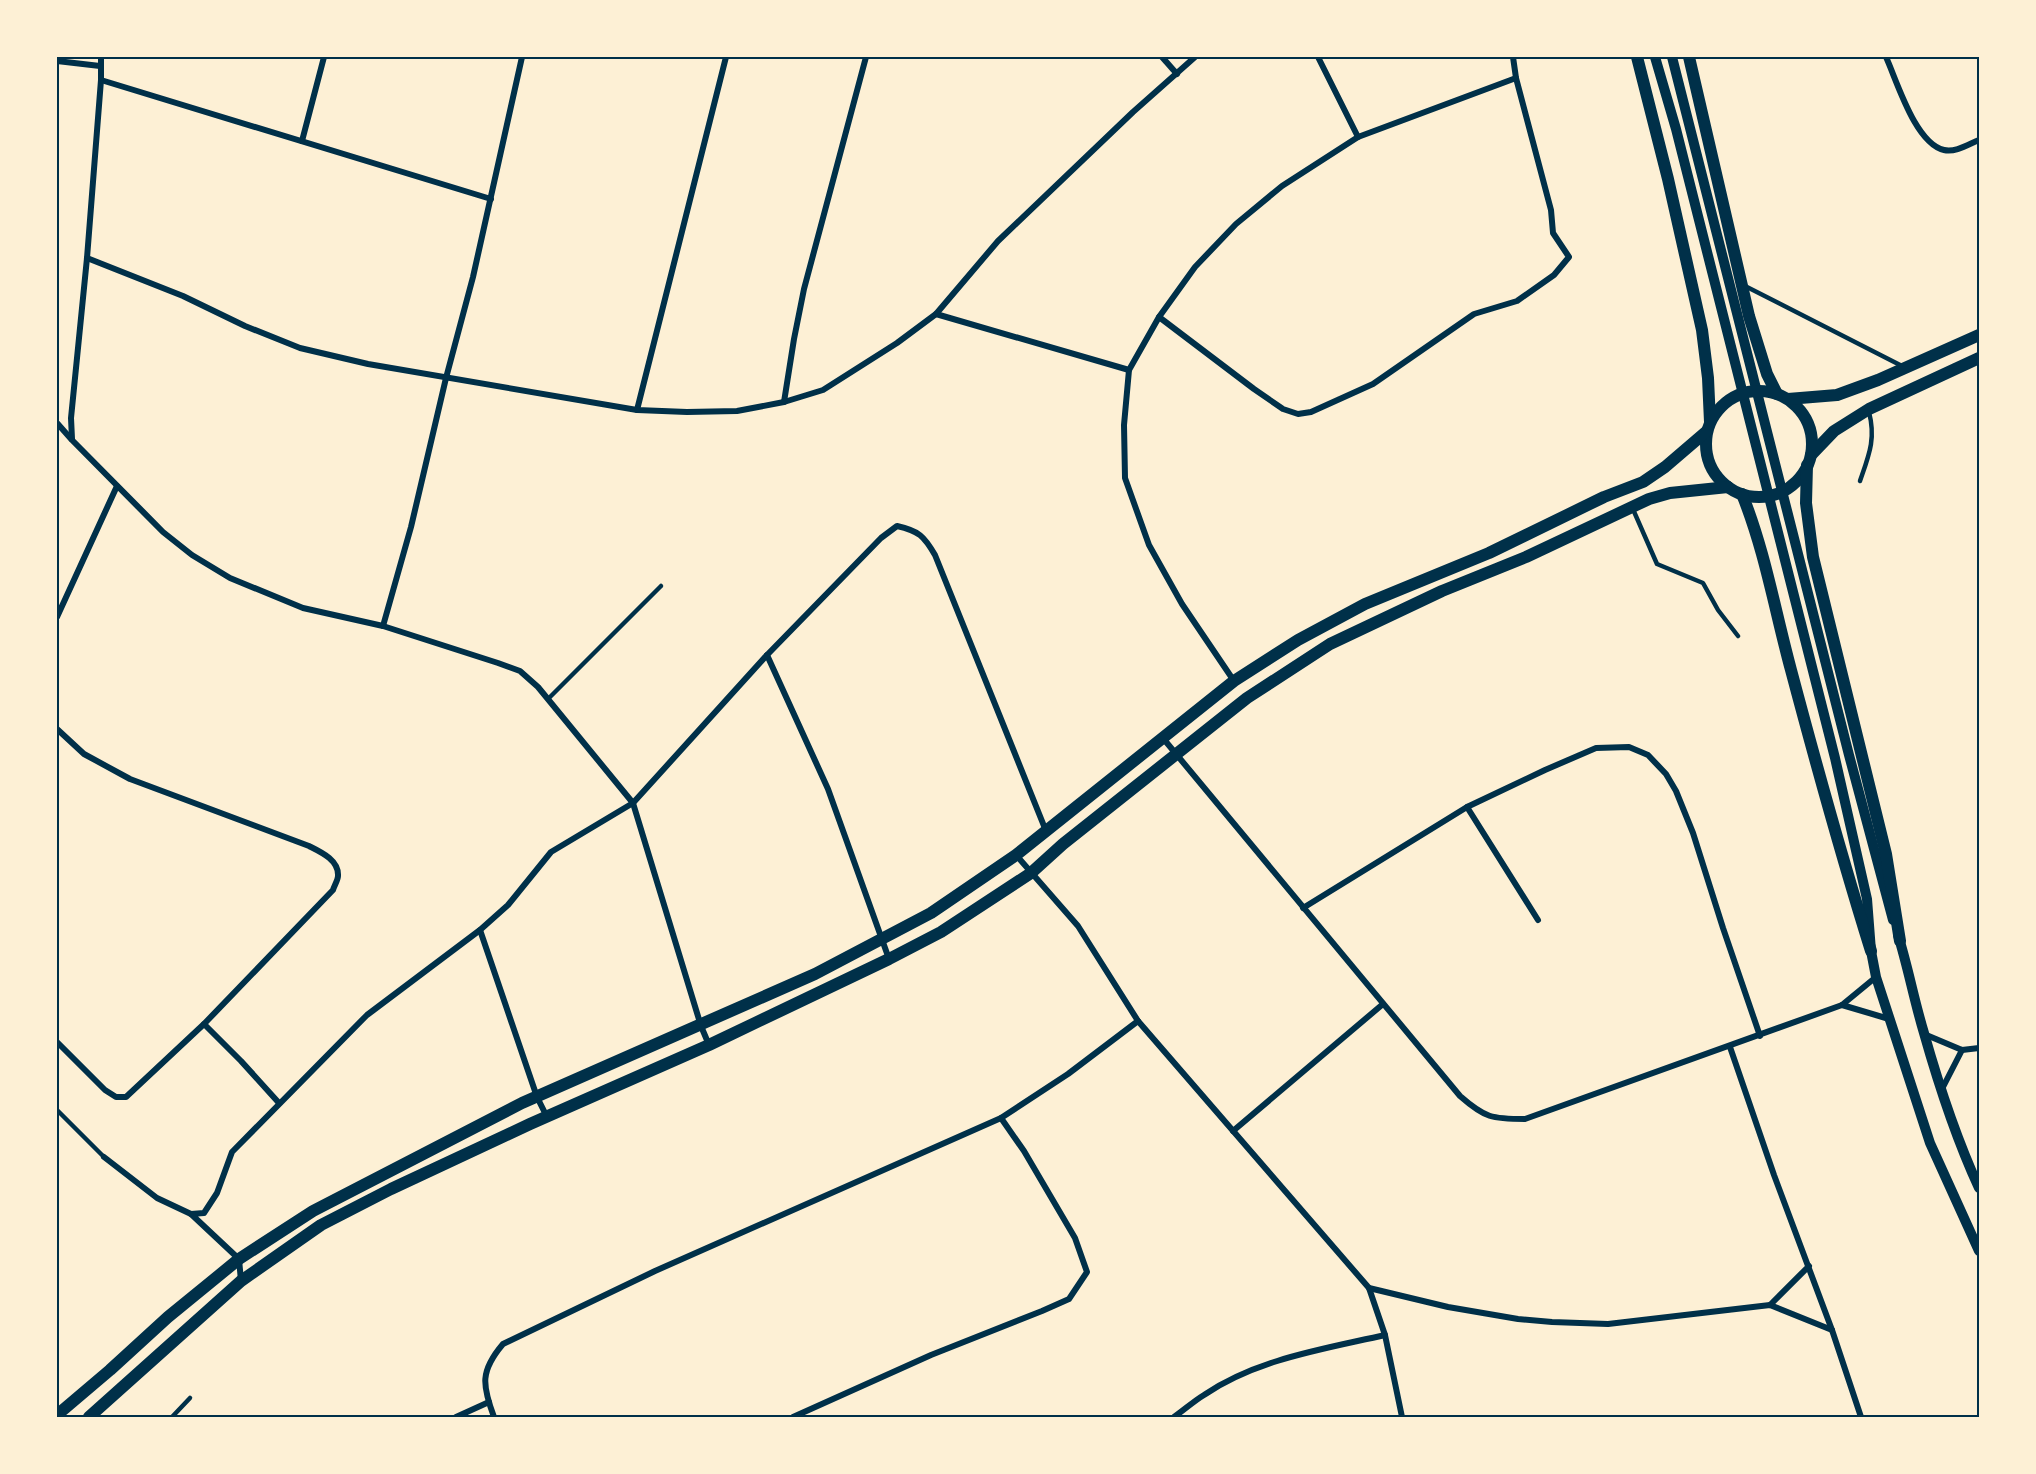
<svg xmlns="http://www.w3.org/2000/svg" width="2036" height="1474" font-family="'Nunito Sans',sans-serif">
  <rect width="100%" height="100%" fill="#fdf0d5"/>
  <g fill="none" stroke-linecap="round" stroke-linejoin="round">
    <g stroke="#003049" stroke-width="4.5">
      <polyline points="1743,285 1904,367"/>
      <path d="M1860 481C1869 455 1876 439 1869 412"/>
      <polyline points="1632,507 1657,564 1703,583 1718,610 1738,636"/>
      <polyline points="548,699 661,586"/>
      <polyline points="57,1110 104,1157"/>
      <polyline points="172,1417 190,1398"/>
    </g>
    <g stroke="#003049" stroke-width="6">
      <polyline points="1162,57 1177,74"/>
      <polyline points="1318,57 1358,137"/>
      <path d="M1886 57C1897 81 1915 143 1944 150 1955 153 1969 144 1979 140"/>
      <polyline points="57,61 100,66"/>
      <polyline points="101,80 491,199"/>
      <polyline points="302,141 324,57"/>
      <polyline points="87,258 183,296 245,326 300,348 368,364 637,410 687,412 737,411 784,402 823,390 897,343 936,314 998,241 1133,112 1195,57"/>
      <polyline points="936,314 1129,370"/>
      <polyline points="1159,317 1254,389 1283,409 1298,414 1311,412 1373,384 1474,314 1517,301 1554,275 1569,257 1553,233 1551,210 1516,78 1513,57"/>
      <polyline points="784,402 794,339 804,289 866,57"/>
      <polyline points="637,410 726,57"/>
      <polyline points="57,423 72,440 163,532 192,555 230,578 303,608 383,626 498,663 520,671 538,687 633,803 701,1026 709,1045"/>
      <polyline points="72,439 71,418 87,258 101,80 101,57"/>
      <polyline points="57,617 117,486"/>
      <polyline points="383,626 411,527 446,378 473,277 522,57"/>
      <polyline points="767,655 828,789 889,959"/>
      <polyline points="1234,681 1182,604 1149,545 1125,478 1124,425 1129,370 1159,317 1195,267 1236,224 1282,186 1358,137 1516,78"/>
      <path d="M57 729 84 754 130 779 309 846C321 852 339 860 338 876 338 880 334 886 333 890L204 1024 126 1097H116L105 1090 57 1042"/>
      <path d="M1162 737 1460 1096C1485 1118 1492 1119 1525 1119L1842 1005 1876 977"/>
      <polyline points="1467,807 1538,920"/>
      <polyline points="1016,855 1078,926 1138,1021 1369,1288 1385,1335 1402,1417"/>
      <polyline points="1303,908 1467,807 1545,770 1596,748 1629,747 1648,755 1666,774 1676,791 1693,833 1723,928 1760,1036"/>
      <polyline points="480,930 537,1097 547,1117"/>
      <polyline points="1842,1005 1889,1019"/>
      <polyline points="204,1024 241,1061 279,1103"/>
      <polyline points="1924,1034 1962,1050 1979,1048"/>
      <polyline points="1730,1047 1774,1175 1832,1330 1861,1417"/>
      <polyline points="1942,1089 1962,1050"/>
      <polyline points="1233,1131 1383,1004"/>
      <polyline points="104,1157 157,1198 191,1214"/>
      <path d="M241 1281 239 1259 191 1214 204 1213 217 1193 232 1152 367 1015 480 930 508 905 551 852 633 803 767 655 881 538 897 526C919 531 924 536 935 555L1046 831"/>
      <polyline points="1369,1288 1448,1307 1518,1319 1552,1322 1608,1324 1770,1305 1832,1330"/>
      <polyline points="1770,1305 1809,1266"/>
      <polyline points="456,1417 489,1402"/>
      <path d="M494 1417C482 1385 480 1371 503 1344L655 1271 1001 1118 1068 1074 1138 1021"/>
      <polyline points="793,1417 931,1355 1042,1311 1069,1299 1087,1272 1075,1238 1024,1151 1001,1118"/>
      <path d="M1174 1417C1184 1410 1194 1401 1204 1395 1257 1359 1324 1349 1385 1335"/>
    </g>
    <g stroke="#003049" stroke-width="10">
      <polyline points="1655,57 1676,129 1835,758 1867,899 1871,951 1876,977 1930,1143 1979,1251"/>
      <polyline points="1672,57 1849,755 1893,920"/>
      <path d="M1898 935C1908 967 1914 1000 1924 1033 1939 1086 1956 1138 1979 1188"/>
    </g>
    <g stroke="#003049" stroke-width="12">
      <polyline points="1637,57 1668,179 1702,330 1708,378 1710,422"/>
      <polyline points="1689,57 1749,316 1767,374 1777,394"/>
      <circle cx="1759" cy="444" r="53"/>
      <polyline points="1788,399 1837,395 1878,380 1979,335"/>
      <polyline points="1811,455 1834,431 1869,409 1979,358"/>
      <polyline points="1807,465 1806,503 1813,557 1886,854 1900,941"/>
      <path d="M1742 494C1765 551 1775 611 1791 670 1816 764 1842 858 1871 951"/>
      <polyline points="57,1415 110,1370 168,1317 239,1259 313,1211 522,1103 815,974 931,913 1016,855 1234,681 1298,640 1365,604 1489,553 1604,497 1643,482 1665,467 1707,431"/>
      <polyline points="89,1417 241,1281 321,1225 391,1189 530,1124 709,1045 889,959 941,932 1031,873 1063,844 1247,698 1330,644 1442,591 1526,557 1649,499 1670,493 1728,487"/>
    </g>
  </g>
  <rect width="2036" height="1474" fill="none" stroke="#fdf0d5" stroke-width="117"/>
  <rect x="58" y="58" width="1920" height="1358" fill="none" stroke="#003049" stroke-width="2"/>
</svg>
